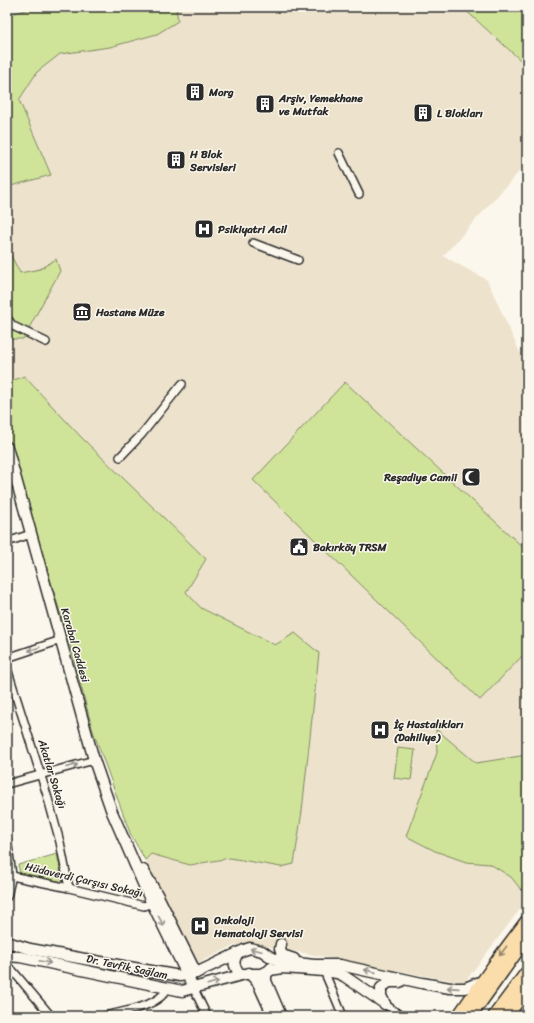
<svg xmlns="http://www.w3.org/2000/svg" width="534" height="1023" font-family="Sriracha,sans-serif">
  <rect width="100%" height="100%" fill="#fbf7ec"/>
  <filter id="ink" filterUnits="userSpaceOnUse"><feTurbulence type="fractalNoise" baseFrequency=".025" numOctaves="2"/><feDisplacementMap in="SourceGraphic" scale="8" xChannelSelector="R" yChannelSelector="G"/><feConvolveMatrix kernelMatrix="1 2 1 2 8 2 1 2 1" color-interpolation-filters="sRGB"/></filter>
  <g filter="url(#ink)">
    <polygon fill="#ede2cc" points="37,7 462,7 527,66 527,163 443,256 487,280 527,368 527,900 464,983 250,943 233,946 198,963 160,893 145,860 151,854 190,865 230,858 281,867 294,864 302,811 319,653 275,645 201,608 185,592 206,559 82,438 24,376 7,383 7,384 7,15"/>
    <g fill="#d0e499" stroke="#7e8862">
      <polygon points="37,7 176,7 178,21 157,34 110,47 60,54 37,72 19,100 51,175 7,187 7,15"/>
      <polygon points="462,7 527,7 527,66"/>
      <polygon points="7,248 20,273 40,269 56,259 60,271 23,339 7,339"/>
      <polygon points="24,376 82,438 206,559 186,592 201,608 275,645 295,633 319,653 302,811 294,864 281,867 230,858 190,865 151,854 145,860 130,833 93,731 72,653 7,434 7,383"/>
      <polygon points="345,382 527,551 527,651 480,700 253,480"/>
      <polygon points="436,729 476,763 527,755 527,897 511,877 490,864 466,862 435,851 406,836 437,753"/>
      <polygon points="398,748 415,750 411,780 394,778"/>
      <polygon points="57,854 63,882 20,873 18,865"/>
    </g>
    <g fill="none" stroke-linecap="round" stroke-linejoin="round">
      <g stroke="#2b2b2b" stroke-width="10">
        <g id="street">
          <polyline points="339,153 359,194"/>
          <polyline points="253,243 298,260"/>
          <polyline points="7,318 13,326 46,342"/>
          <polyline points="120,457 142,434 182,384"/>
          <polyline points="7,542 31,534"/>
          <polyline points="7,658 61,640"/>
          <polyline points="7,668 47,795 60,842 69,888"/>
          <polyline points="7,784 94,760"/>
          <polyline points="7,839 12,875 7,897"/>
          <polyline points="7,875 69,888 144,906 152,903"/>
          <polyline points="7,967 13,971 51,1016"/>
          <polyline points="324,971 343,1016"/>
          <polyline points="194,989 207,1016"/>
          <polyline points="385,1004 401,1016"/>
          <path d="M105 1016C124 1011 158 1007 167 989"/>
        </g>
      </g>
      <g stroke="#2b2b2b" stroke-width="13">
        <g id="secondary">
          <polyline points="7,447 94,760 112,812 148,895 194,989"/>
          <polyline points="143,870 158,896 196,973"/>
          <polyline points="7,942 30,949 123,966 180,976 196,973 244,950 250,948 262,951 272,958 281,961 314,965 340,965 422,983 450,988 465,988 482,981"/>
          <polyline points="281,944 280,949 282,955 294,959"/>
          <path d="M238 953C232 962 234 967 241 975"/>
          <polyline points="7,956 20,957 182,991 245,974 262,974 270,970 283,968 324,971 337,973 344,976 385,1004"/>
          <polyline points="271,968 266,975 266,981 281,1016"/>
          <polyline points="249,973 258,983 273,1016"/>
          <polyline points="385,1004 381,996 381,988 389,982 400,982"/>
        </g>
      </g>
      <g stroke="#2b2b2b" stroke-width="14">
        <g id="primary">
          <polyline points="458,1016 500,956 527,920"/>
          <polyline points="507,1016 527,990"/>
        </g>
      </g>
      <g stroke="#2b2b2b" stroke-width="16">
        <g id="highway">
          <polyline points="470,1016 527,936"/>
          <polyline points="495,1016 527,973"/>
        </g>
      </g>
      <use href="#street" stroke="#fbf7ec" stroke-width="7"/>
      <use href="#secondary" stroke="#fbf7ec" stroke-width="10"/>
      <use href="#primary" stroke="#faddab" stroke-width="11"/>
      <use href="#highway" stroke="#faddab" stroke-width="13"/>
    </g>
    <defs><path id="oneway-shaft" d="M-6 0H5M1.5-3L5.5 0L1.5 3" fill="none" stroke-width="1.6" stroke-linecap="round" stroke-linejoin="round"/></defs>
    <g stroke="#93918c">
      <use href="#oneway-shaft" transform="translate(34 649) rotate(162)"/>
      <use href="#oneway-shaft" transform="translate(72 766) rotate(-14)"/>
      <use href="#oneway-shaft" transform="translate(161 921) rotate(63)"/>
      <use href="#oneway-shaft" transform="translate(256 950) rotate(-168)"/>
      <use href="#oneway-shaft" transform="translate(45 962) rotate(12)"/>
      <use href="#oneway-shaft" transform="translate(370 971) rotate(-167)"/>
      <use href="#oneway-shaft" transform="translate(213 983) rotate(-17)"/>
      <use href="#oneway-shaft" transform="translate(453 988) rotate(-176)"/>
    </g>
    <use stroke="#92846b" href="#oneway-shaft" transform="translate(503 951) rotate(127)"/>
  </g>
  <defs>
    <g id="building-square" transform="scale(1)"><rect x="-9" y="-9" width="18" height="18" rx="4" fill="#2b2b2b" stroke="#fbf7ec"/><path d="M-4-6H4V6H1V3H-1V6H-4ZM-2.5-4.3h1.7v1.8h-1.7ZM.8-4.3h1.7v1.8H.8ZM-2.5-1h1.7V.8h-1.7ZM.8-1h1.7V.8H.8Z" fill="#fff"/></g>
    <g id="hospital-square" transform="scale(1)"><rect x="-9" y="-9" width="18" height="18" rx="4" fill="#2b2b2b" stroke="#fbf7ec"/><path d="M-5-5h3v3.5h4V-5h3V5h-3V1.5h-4V5h-3Z" fill="#fff"/></g>
    <g id="museum-square" transform="scale(1)"><rect x="-9" y="-9" width="18" height="18" rx="4" fill="#2b2b2b" stroke="#fbf7ec"/><path d="M0-6L6-3V-2H-6V-3ZM-5-1h2V3h-2ZM-1-1h2V3h-2ZM3-1h2V3H3ZM-6 4H6V6H-6Z" fill="#fff"/></g>
    <g id="mosque-square" transform="scale(1)"><rect x="-9" y="-9" width="18" height="18" rx="4" fill="#2b2b2b" stroke="#fbf7ec"/><path d="M3.5-4.9A6 6 0 1 0 3.5 4.9A5 5 0 1 1 3.5-4.9Z" fill="#fff"/></g>
    <g id="civic-square" transform="scale(1)"><rect x="-9" y="-9" width="18" height="18" rx="4" fill="#2b2b2b" stroke="#fbf7ec"/><path d="M-.6-6.5H3V-4.5H.6V-3L4-1V1h2V6H-6V1h2V-1L-.6-3ZM-1.2 2.5V6h2.4V2.5Z" fill="#fff"/></g>
  </defs>
  <g fill-rule="evenodd">
    <use href="#building-square" x="195" y="92"/>
    <use href="#building-square" x="265" y="104"/>
    <use href="#building-square" x="423" y="113"/>
    <use href="#building-square" x="176" y="160"/>
    <use href="#hospital-square" x="204" y="229"/>
    <use href="#museum-square" x="82" y="312"/>
    <use href="#mosque-square" x="471" y="477"/>
    <use href="#civic-square" x="299" y="547"/>
    <use href="#hospital-square" x="380" y="730"/>
    <use href="#hospital-square" x="200" y="926"/>
  </g>
  <g text-anchor="middle" dominant-baseline="central" stroke-width="3" stroke-linejoin="round" paint-order="stroke">
    <g font-size="11" font-weight="bold" fill="#2b2b2b" stroke="#fbf7ec" text-anchor="start">
      <text x="209" y="92">Morg</text>
      <text x="279" y="98">Arşiv, Yemekhane<tspan x="279" dy="13">ve Mutfak</tspan></text>
      <text x="437" y="113">L Blokları</text>
      <text x="190" y="154">H Blok<tspan x="190" dy="13">Servisleri</tspan></text>
      <text x="218" y="229">Psikiyatri Acil</text>
      <text x="96" y="312">Hastane Müze</text>
      <text x="457" y="477" text-anchor="end">Reşadiye Camii</text>
      <text x="313" y="547">Bakırköy TRSM</text>
      <text x="394" y="724">İç Hastalıkları<tspan x="394" dy="13">(Dahiliye)</tspan></text>
      <text x="214" y="920">Onkoloji<tspan x="214" dy="13">Hematoloji Servisi</tspan></text>
    </g>
    <g font-size="11" fill="#2b2b2b" stroke="#fbf7ec">
      <text transform="translate(75 645) rotate(74)">Karabal Caddesi</text>
      <text transform="translate(52 774) rotate(73)">Akatlar Sokağı</text>
      <text transform="translate(84 880) rotate(13)">Hüdaverdi Çarşısı Sokağı</text>
      <text transform="translate(127 967) rotate(12)">Dr. Tevfik Sağlam</text>
    </g>
  </g>
  <rect width="534" height="1023" fill="none" stroke="#fbf7ec" stroke-width="24"/>
  <rect x="12" y="12" width="510" height="999" fill="none" stroke="#2b2b2b" stroke-width="1.5" filter="url(#ink)"/>
</svg>
